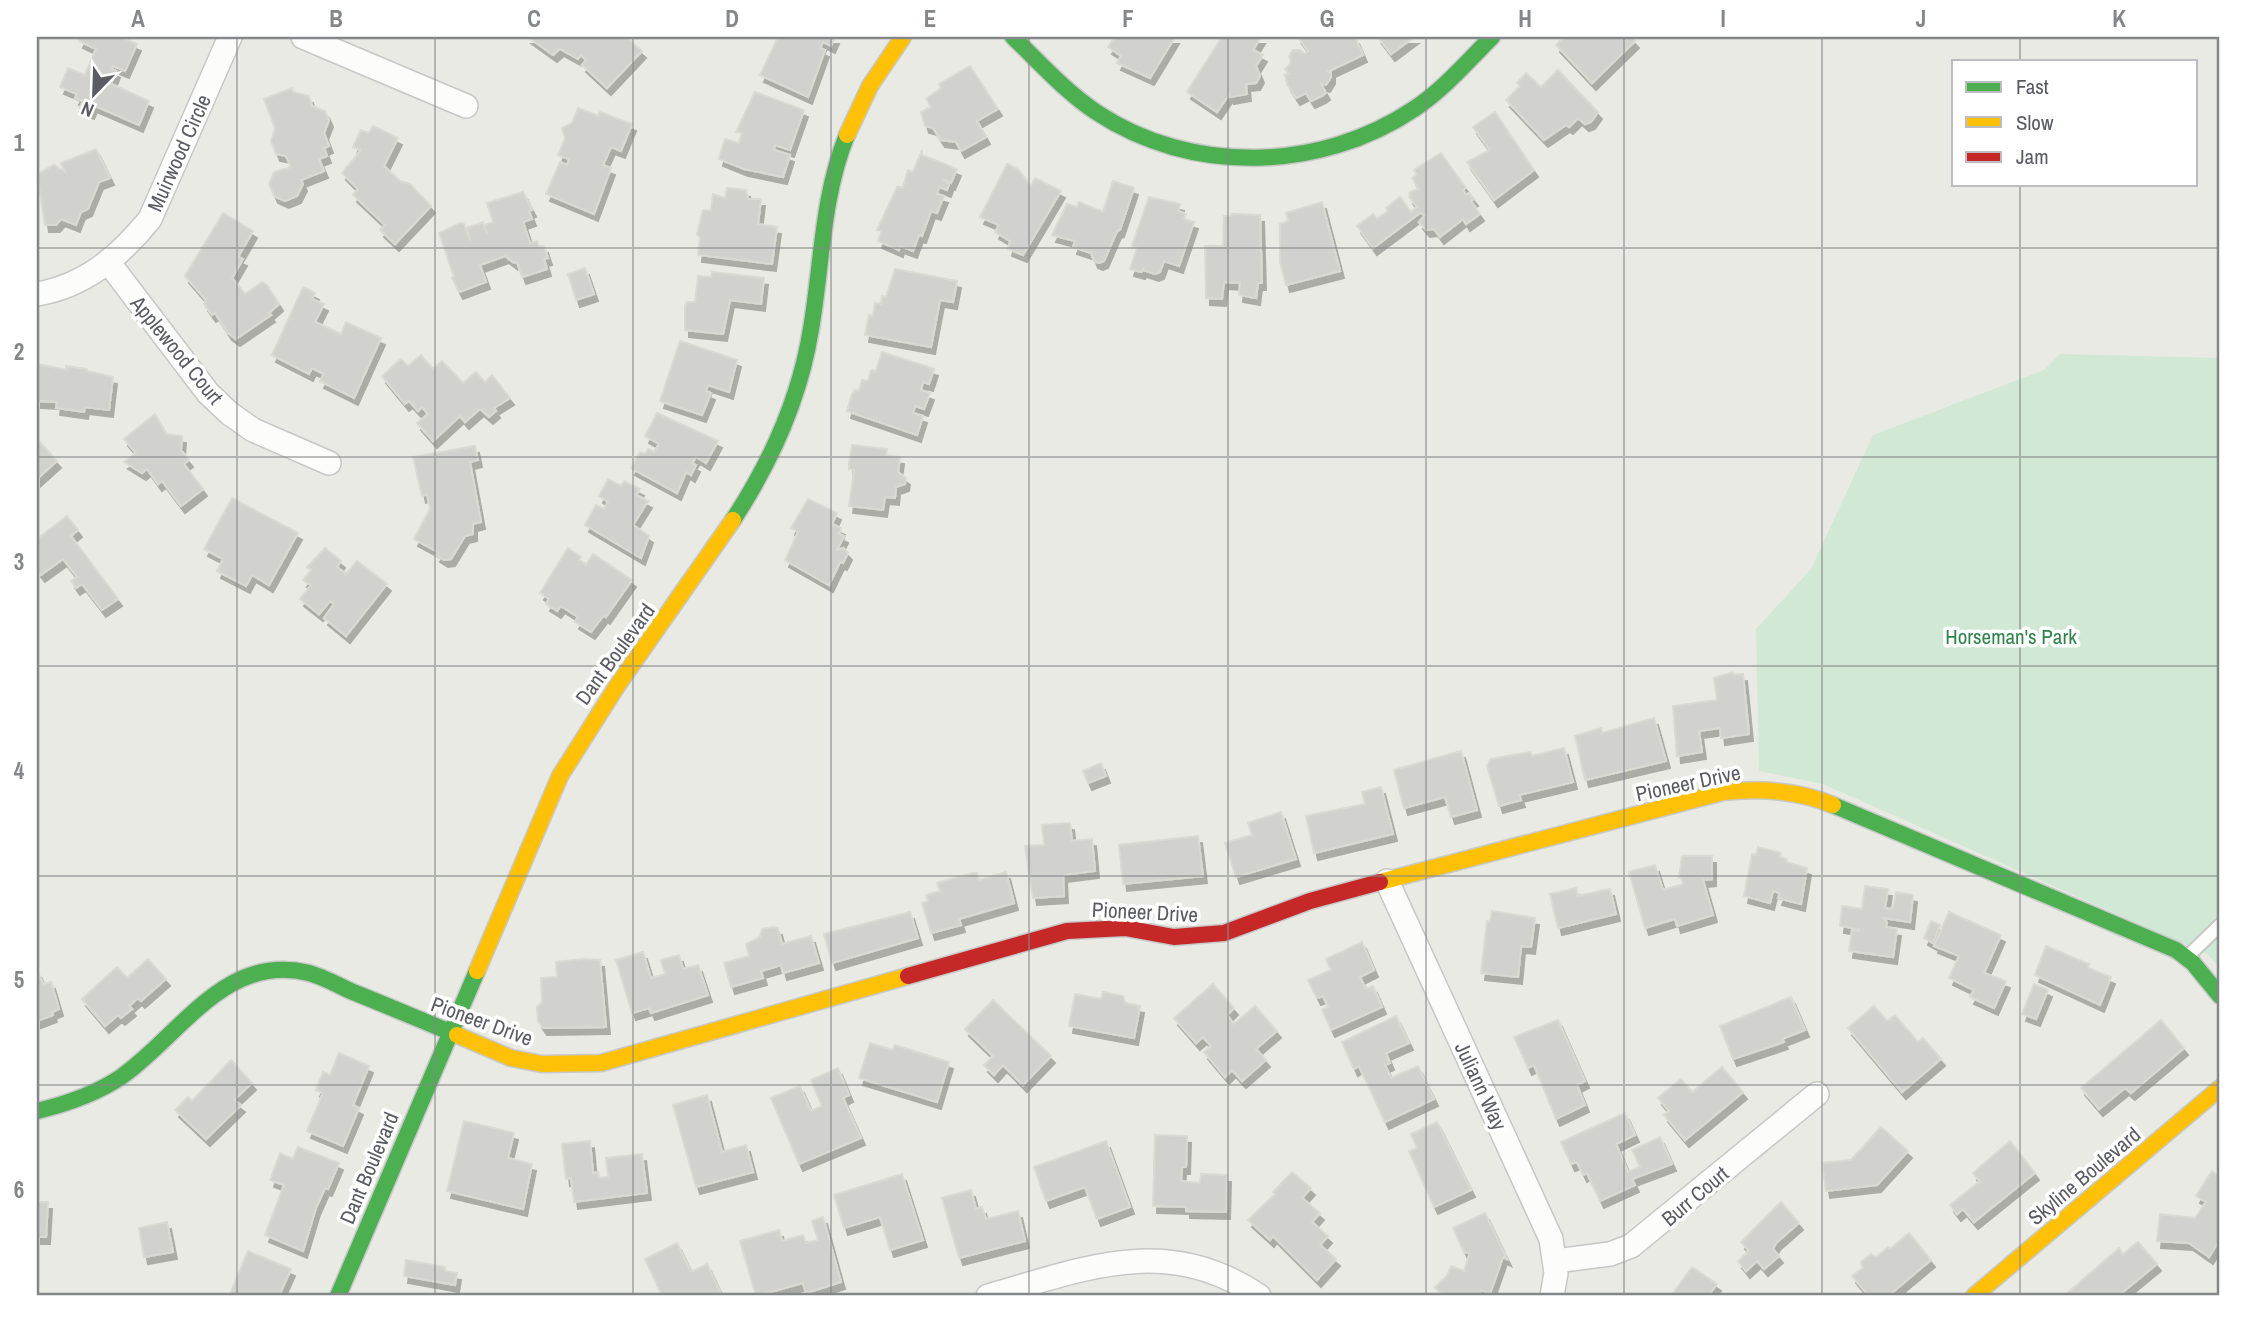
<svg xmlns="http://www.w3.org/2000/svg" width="2257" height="1333" font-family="'Archivo Narrow',sans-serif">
  <defs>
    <filter id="shadow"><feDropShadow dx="4" dy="7" stdDeviation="0" flood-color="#0004"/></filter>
  </defs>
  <rect width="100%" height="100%" fill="#eaeae4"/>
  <polygon fill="#d1e8d5" points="2060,354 2220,358 2220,967 2207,954 1823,784 1759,771 1756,629 1811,569 1873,435 2044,370"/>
  <g fill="#d1d1cd" stroke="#dadad3" stroke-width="2" filter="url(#shadow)">
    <polygon points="81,37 121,37 137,44 125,71 113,66 112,69 116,71 112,81 108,79 107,82 149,101 139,125 93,105 90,112 80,108 83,101 75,98 77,94 60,87 68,68 85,75 96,49 79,41"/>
    <polygon points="528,37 626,37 642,51 607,88 582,65 586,60 581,55 578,59 560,49 553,55"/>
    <polygon points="778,37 835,37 831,46 823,42 820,48 825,50 808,97 760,75"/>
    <polygon points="1115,37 1175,37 1150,78 1117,63 1121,56 1108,47"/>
    <polygon points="1222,37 1261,37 1253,50 1263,55 1256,66 1260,76 1256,83 1246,84 1247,94 1230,97 1230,93 1217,112 1187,92"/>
    <polygon points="1298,37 1355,37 1363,55 1327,72 1331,72 1331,77 1326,85 1321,84 1326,93 1322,96 1311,101 1306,93 1296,98 1287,84 1285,75 1289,74 1285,69 1291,63 1289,56 1293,50 1300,50 1305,54 1308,51"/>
    <polygon points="1378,37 1414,37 1391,54"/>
    <polygon points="1564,37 1631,37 1635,41 1592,83 1556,45"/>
    <polygon points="970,66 998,109 977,121 986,137 961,151 956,142 941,140 933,128 925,126 921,112 931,107 926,99 941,88 939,84"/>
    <polygon points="1558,70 1598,112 1591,122 1585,124 1578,118 1569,127 1566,125 1544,140 1506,100 1520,86 1517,83 1526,73 1541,87"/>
    <polygon points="292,88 293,92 309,96 312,106 325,111 329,120 324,133 329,146 324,148 327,156 319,159 324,171 301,180 303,184 297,196 285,201 274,196 269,184 274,172 291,167 286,156 276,154 271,141 275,128 264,99"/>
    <polygon points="755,92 804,110 790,150 775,145 774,150 790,155 783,177 744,169 719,159 725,139 739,143 742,133 736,132"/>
    <polygon points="578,108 598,116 600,112 632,124 621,151 611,147 603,165 611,168 594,214 546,194 560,162 567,165 569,159 558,155 565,138 562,128 572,123"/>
    <polygon points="1495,112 1534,170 1494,200 1467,162 1490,150 1473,127"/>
    <polygon points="373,126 398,138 384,166 400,181 410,184 431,206 395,244 380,230 385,225 353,195 358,189 342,173 361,150 353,147 361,130 369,133"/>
    <polygon points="96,149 110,178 99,182 88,209 81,212 76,225 61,219 56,225 45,225 37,174 54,165 65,172 61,163"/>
    <polygon points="922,150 922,155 957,169 951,183 943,179 949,184 947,190 939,187 937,194 944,196 937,213 931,211 922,236 919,235 913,251 900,246 899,250 878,241 882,231 877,230 897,187 903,187 908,170 913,172"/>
    <polygon points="1441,153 1466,188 1463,190 1466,195 1469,193 1474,199 1471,201 1480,214 1466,224 1463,219 1440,237 1434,229 1426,230 1419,222 1425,215 1420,213 1373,248 1357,226 1373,214 1377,219 1388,211 1386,208 1400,197 1411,212 1417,207 1409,197 1410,192 1419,189 1412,178 1417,174 1414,170"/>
    <polygon points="1007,164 1018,169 1031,186 1035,178 1061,191 1023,255 1008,249 1010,241 995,232 999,225 980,217"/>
    <polygon points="1113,181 1134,188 1120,230 1117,231 1104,261 1099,263 1094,261 1091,253 1073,247 1075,241 1052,235 1067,204 1077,207 1079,202 1103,212"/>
    <polygon points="727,188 746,190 748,199 761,199 758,224 777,227 772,264 698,255 700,238 697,234 703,210 711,211 713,194 725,198"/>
    <polygon points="523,192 532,210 529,211 532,219 523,222 530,243 537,241 539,247 544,246 548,258 544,259 547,269 522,277 517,262 514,263 505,256 480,265 486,282 459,292 452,278 454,277 439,233 460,223 464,224 470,241 467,228 483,222 487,235 485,225 493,222 487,203"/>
    <polygon points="1149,197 1180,204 1178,211 1186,214 1184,219 1194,222 1179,266 1164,261 1160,272 1155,274 1143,270 1144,267 1141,272 1130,269 1137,248 1132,246"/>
    <polygon points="1322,202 1340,271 1286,285 1280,262 1280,224 1288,221 1286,213"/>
    <polygon points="223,213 253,231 238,257 243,259 232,278 245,294 262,282 267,285 279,304 269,313 271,315 236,339 228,333 215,313 212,315 204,304 206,300 185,276"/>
    <polygon points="1232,214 1260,215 1262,283 1258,283 1256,298 1239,295 1240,283 1224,282 1222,299 1206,298 1205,246 1223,246 1224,216 1232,216"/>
    <polygon points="585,268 594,294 576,300 568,274"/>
    <polygon points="895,269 957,281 953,302 940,300 931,347 865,335 869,315 873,316 875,303 881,304 882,296 886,297"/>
    <polygon points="712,272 764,278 761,304 730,300 723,334 685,330 685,306 687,302 695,302 698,276 711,277"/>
    <polygon points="303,287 315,293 312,299 324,304 315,322 341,334 346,322 381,338 354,398 320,381 324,374 312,368 309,374 272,355"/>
    <polygon points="680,341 737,360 729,392 708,385 706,391 711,393 702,415 660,401"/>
    <polygon points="882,352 934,369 929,384 923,382 921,390 930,393 924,409 915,406 913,413 923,416 917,435 847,411 852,394 855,390 859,391 862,380 868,381 871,370 876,371"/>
    <polygon points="421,355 433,369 442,361 463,383 476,372 485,382 492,375 510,398 494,408 496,411 489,417 480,409 465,422 460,416 433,441 417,423 428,414 422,407 418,411 409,401 405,404 382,376 401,359 408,366"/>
    <polygon points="37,364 67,370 66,366 87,369 87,371 113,377 109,410 85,407 84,412 56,408 57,402 37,401"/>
    <polygon points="657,413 718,441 706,463 696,457 692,463 696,465 691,475 686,472 677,493 631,468 640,452 645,454 648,449 654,452 659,444 645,436"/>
    <polygon points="155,414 166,434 182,436 181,450 189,460 184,464 203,489 181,506 162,481 158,484 147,469 142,473 124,462 136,453 124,439"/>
    <polygon points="37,439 57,461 37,479"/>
    <polygon points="852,445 887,449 886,455 900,457 898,472 906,478 905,484 896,487 895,498 885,497 883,510 849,506 854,470 849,469 849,463"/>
    <polygon points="475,446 478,460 470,462 481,522 473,524 473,534 465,536 451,559 444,560 436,555 438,552 414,539 430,509 427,494 422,496 413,457"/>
    <polygon points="608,479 621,486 624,481 640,489 636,495 648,501 633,525 649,536 641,558 585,525 596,505 604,509 608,502 599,496"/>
    <polygon points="232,498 298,533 269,585 252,575 246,586 217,571 223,559 204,549"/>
    <polygon points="808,499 837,513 832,524 841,528 839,534 844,536 837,550 843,548 848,553 843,563 840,562 829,585 785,560 798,532 791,528"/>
    <polygon points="67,516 78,530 71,536 118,599 102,610 82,584 76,588 71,581 77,577 63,559 41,575 37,570 37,539"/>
    <polygon points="325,548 341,561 337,567 346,574 357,561 387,584 346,636 324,618 334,604 330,601 319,614 300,599 311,585 303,580 311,570 307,567"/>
    <polygon points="568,548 581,557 579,560 586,565 593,554 632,580 606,617 604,615 591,632 575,622 578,617 561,606 557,611 546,604 549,599 540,593"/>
    <polygon points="1733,672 1734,675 1743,674 1749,734 1721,738 1720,728 1699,731 1702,752 1677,756 1673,706 1717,700 1714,678"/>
    <polygon points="1654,718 1666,761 1585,780 1575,736 1601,728 1602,733"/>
    <polygon points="1564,748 1573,782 1519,795 1521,800 1499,806 1487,766 1491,759 1530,752 1532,756"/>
    <polygon points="1461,751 1477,810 1451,817 1445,797 1404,808 1394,770"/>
    <polygon points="1101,763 1106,776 1088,783 1083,771"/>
    <polygon points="1381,787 1393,834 1314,853 1306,816 1365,804 1362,792"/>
    <polygon points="1281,812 1296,859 1236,877 1225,843 1252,835 1248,823"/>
    <polygon points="1070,823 1072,841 1092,839 1095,871 1063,875 1064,896 1033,898 1025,846 1044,845 1042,825"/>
    <polygon points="1198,836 1203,876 1123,884 1119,845"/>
    <polygon points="1758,847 1781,853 1780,857 1787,859 1786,862 1807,868 1801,904 1778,898 1780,893 1773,891 1770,903 1744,896 1752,854 1756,855"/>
    <polygon points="1682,856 1712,856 1712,879 1703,880 1713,915 1677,926 1675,919 1645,928 1629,872 1655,865 1663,890 1683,884 1682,878 1679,878"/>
    <polygon points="1006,872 1014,903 959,919 961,925 931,933 922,903 928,901 926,895 940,891 937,883 973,873 977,873 979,880"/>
    <polygon points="1865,886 1888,889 1885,908 1893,909 1896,892 1913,895 1910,922 1883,918 1887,922 1886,927 1897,929 1893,957 1849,951 1852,930 1859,931 1859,929 1840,926 1842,906 1862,909"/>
    <polygon points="1576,888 1578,896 1610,889 1616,914 1558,928 1550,894"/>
    <polygon points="1492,911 1535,918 1531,947 1521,946 1518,977 1481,973 1487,921 1490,922"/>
    <polygon points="910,912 918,938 832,963 824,934"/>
    <polygon points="1949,912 2001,935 1984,973 2006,981 1994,1008 1970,997 1974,990 1949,978 1959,956 1934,946"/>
    <polygon points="1931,921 1940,925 1933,943 1924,938"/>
    <polygon points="773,927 778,928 782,944 811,936 819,963 783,973 781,965 761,971 763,978 731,987 724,963 749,956 746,944 760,937 762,929"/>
    <polygon points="1362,942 1374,970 1360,977 1366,989 1373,986 1382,1007 1331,1030 1322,1010 1328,1007 1323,996 1317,998 1308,980 1331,970 1326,959"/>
    <polygon points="2046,946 2089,964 2088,968 2111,977 2100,1005 2035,975"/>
    <polygon points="643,952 651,978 665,974 661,960 679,955 683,969 698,965 708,995 651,1013 649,1008 632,1013 616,960"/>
    <polygon points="148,959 166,979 141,1001 138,998 129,1006 132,1009 121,1018 118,1015 105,1026 82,999 117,967 127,978"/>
    <polygon points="583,959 600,960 606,1027 543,1028 538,1021 537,1007 542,1002 541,978 557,977 556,962"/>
    <polygon points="37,970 43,984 51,982 59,1009 52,1012 53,1015 37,1021"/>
    <polygon points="1213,984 1234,1008 1227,1015 1234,1024 1255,1006 1277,1031 1256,1049 1266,1060 1242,1081 1232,1070 1225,1077 1204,1052 1211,1046 1203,1037 1196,1043 1174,1018"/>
    <polygon points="2034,984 2048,990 2036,1019 2022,1014"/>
    <polygon points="1103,992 1123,996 1125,1003 1140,1006 1134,1038 1069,1026 1075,994 1101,999"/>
    <polygon points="1791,997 1805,1030 1782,1039 1784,1042 1733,1059 1720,1026"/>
    <polygon points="993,1000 1051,1056 1023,1085 1003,1065 994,1075 984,1065 993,1056 965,1029"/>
    <polygon points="1874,1006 1887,1021 1895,1015 1918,1042 1923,1038 1941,1059 1902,1092 1848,1028"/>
    <polygon points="1396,1016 1409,1043 1386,1053 1390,1063 1385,1065 1391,1078 1418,1066 1434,1099 1385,1122 1359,1066 1354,1069 1342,1042"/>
    <polygon points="1558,1020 1585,1081 1577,1085 1585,1105 1556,1119 1534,1065 1528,1068 1514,1037"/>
    <polygon points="2161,1020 2184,1048 2131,1093 2125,1088 2099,1109 2081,1088"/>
    <polygon points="870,1043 893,1050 895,1045 949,1062 937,1102 859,1078"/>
    <polygon points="339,1053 369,1066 353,1105 359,1108 343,1146 307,1131 323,1093 316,1090 323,1072 330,1075"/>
    <polygon points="231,1060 252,1083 234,1100 241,1105 206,1139 175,1110 188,1097 192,1101"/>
    <polygon points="1722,1067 1743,1092 1685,1140 1664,1115 1669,1111 1658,1098 1681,1079 1692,1092"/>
    <polygon points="838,1068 849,1095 843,1098 861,1138 799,1164 771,1098 800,1086 811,1111 822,1106 811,1080"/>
    <polygon points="707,1095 722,1152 746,1145 753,1172 696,1187 673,1105"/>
    <polygon points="1625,1113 1635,1135 1616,1144 1628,1172 1640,1167 1632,1150 1660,1137 1672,1164 1632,1179 1635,1185 1600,1201 1587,1173 1583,1175 1577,1162 1571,1164 1561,1142"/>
    <polygon points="464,1121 514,1133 508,1158 532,1164 523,1209 447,1191"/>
    <polygon points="1437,1122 1471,1190 1434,1207 1409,1151 1417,1148 1411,1134"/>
    <polygon points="1881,1127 1908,1151 1877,1185 1826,1191 1822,1163 1851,1160"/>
    <polygon points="1155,1135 1187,1136 1186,1167 1182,1167 1181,1181 1200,1183 1201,1174 1227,1175 1226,1212 1186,1211 1186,1207 1153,1206"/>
    <polygon points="590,1141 593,1173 598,1172 599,1178 608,1177 606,1158 642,1154 647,1193 574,1202 571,1178 566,1179 562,1144"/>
    <polygon points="1106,1141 1130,1207 1097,1219 1085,1187 1046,1201 1034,1167"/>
    <polygon points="2010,1141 2035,1173 1974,1222 1963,1209 1957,1214 1950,1205 1980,1181 1973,1173"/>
    <polygon points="298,1147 339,1163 328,1189 325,1188 316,1208 303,1251 265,1235 284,1185 270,1180 280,1153 293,1159"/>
    <polygon points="2212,1171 2220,1177 2220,1239 2209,1257 2189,1243 2157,1241 2160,1214 2195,1218 2206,1202 2196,1196"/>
    <polygon points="1292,1172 1311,1188 1302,1198 1320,1213 1312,1222 1328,1236 1320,1245 1336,1259 1317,1280 1273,1236 1270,1240 1248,1220 1275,1194 1273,1192"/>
    <polygon points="902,1174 923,1240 890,1250 880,1217 844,1228 834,1195"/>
    <polygon points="971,1190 976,1209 982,1207 986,1219 1018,1211 1025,1241 959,1258 942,1198"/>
    <polygon points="37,1202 48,1202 46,1237 37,1237"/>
    <polygon points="1781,1202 1799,1223 1776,1243 1773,1249 1779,1256 1764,1269 1757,1261 1746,1271 1738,1261 1749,1251 1741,1242"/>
    <polygon points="1485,1213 1507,1259 1503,1257 1490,1294 1481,1290 1479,1296 1443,1296 1435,1287 1447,1276 1451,1266 1464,1271 1470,1253 1464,1252 1453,1228"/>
    <polygon points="823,1217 841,1282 806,1293 803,1283 756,1296 740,1241 779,1230 782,1241 803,1235 806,1243 818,1240 812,1221"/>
    <polygon points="167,1222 173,1252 144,1257 139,1228"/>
    <polygon points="1909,1233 1931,1260 1888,1296 1869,1296 1852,1276 1863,1268 1861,1262 1871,1254 1876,1257 1888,1247 1890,1249"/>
    <polygon points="2138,1242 2157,1264 2118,1296 2064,1296 2119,1248 2123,1254"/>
    <polygon points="677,1243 691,1272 707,1264 722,1296 662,1296 645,1259"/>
    <polygon points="248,1251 291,1269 279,1296 229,1296"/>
    <polygon points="406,1260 445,1267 445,1271 457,1273 455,1285 404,1276"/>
    <polygon points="1692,1267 1717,1284 1708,1296 1671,1296"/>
  </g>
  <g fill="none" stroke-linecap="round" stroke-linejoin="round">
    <g stroke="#c7c7c7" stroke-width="16">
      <polyline id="lane" points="2186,958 2220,925"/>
    </g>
    <g stroke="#c7c7c7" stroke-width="26">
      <g id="street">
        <polyline points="303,37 466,106"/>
        <polyline points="109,263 208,393 229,413 253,430 329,463"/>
        <path d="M37 294C85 286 120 256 150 219L230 37"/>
        <polyline points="1387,881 1551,1239 1556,1273 1552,1296"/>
        <polyline points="1556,1261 1610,1254 1631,1246 1817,1094"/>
        <path d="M988 1296C1084 1269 1167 1233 1259 1296"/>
      </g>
    </g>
    <g stroke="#c7c8c8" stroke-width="19">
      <g id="fast">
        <path d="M1013 37C1040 63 1065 91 1096 112 1191 175 1320 172 1414 109 1443 90 1467 62 1492 37"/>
        <path d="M733 520C771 462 800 398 811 329 822 265 822 196 847 135"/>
        <polyline points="1833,805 2176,950 2193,963 2220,996"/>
        <path d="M37 1111C66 1104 96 1094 121 1077 180 1036 225 952 309 973 324 977 339 986 353 992 388 1006 423 1021 457 1035"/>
        <polyline points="338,1296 477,971"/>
      </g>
    </g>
    <g stroke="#c7c8c8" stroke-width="19">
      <g id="slow">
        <polyline points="847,135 870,86 903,37"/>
        <path d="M1380 882 1723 792C1761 788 1797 790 1833 805"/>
        <polyline points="477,971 560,776 617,686 733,520"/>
        <polyline points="457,1035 511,1058 542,1064 601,1063 908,976"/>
        <polyline points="1974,1296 2220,1088"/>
      </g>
    </g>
    <g stroke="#c7c8c8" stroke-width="19">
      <polyline id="jam" points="908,976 1067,931 1125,928 1174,937 1224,933 1310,901 1380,882"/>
    </g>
    <use href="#lane" stroke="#fcfcfb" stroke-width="12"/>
    <use href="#street" stroke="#fcfcfb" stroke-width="23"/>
    <use href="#fast" stroke="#4caf50" stroke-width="16"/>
    <use href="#slow" stroke="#ffc107" stroke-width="16"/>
    <use href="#jam" stroke="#c62828" stroke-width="16"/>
  </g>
  <path fill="none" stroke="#848689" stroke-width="2" stroke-opacity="0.55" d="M237 37V1296M435 37V1296M633 37V1296M831 37V1296M1029 37V1296M1228 37V1296M1426 37V1296M1624 37V1296M1822 37V1296M2020 37V61M2020 184V1296M37 248H2220M37 457H2220M37 666H2220M37 876H2220M37 1085H2220"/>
  <g text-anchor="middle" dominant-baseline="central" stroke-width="7" stroke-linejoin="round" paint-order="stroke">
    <g font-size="21" fill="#5a5b63" stroke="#fff">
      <text transform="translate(179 153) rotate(-66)">Muirwood Circle</text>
      <text transform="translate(177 350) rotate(51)">Applewood Court</text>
      <text transform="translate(615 654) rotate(-54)">Dant Boulevard</text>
      <text transform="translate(1688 783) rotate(-12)">Pioneer Drive</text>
      <text transform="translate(1145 912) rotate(3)">Pioneer Drive</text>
      <text transform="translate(482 1021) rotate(20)">Pioneer Drive</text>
      <text transform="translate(1481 1086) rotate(65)">Juliann Way</text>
      <text transform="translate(369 1168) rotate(-67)">Dant Boulevard</text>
      <text transform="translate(2084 1176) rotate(-40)">Skyline Boulevard</text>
      <text transform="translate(1695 1196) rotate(-40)">Burr Court</text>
    </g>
    <g font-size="21" fill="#30834c" stroke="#fff">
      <text x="2011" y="636">Horseman's Park</text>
    </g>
  </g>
  <rect width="2257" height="1333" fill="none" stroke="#ffffff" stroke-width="77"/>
  <rect x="1952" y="60" width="245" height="126" fill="#ffffff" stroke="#bdbdc1" stroke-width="2"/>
  <rect x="1966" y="82" width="35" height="10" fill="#4caf50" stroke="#bdbdc1" stroke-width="2"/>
  <text x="2016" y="94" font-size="21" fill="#5a5b63">Fast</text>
  <rect x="1966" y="117" width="35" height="10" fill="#ffc107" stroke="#bdbdc1" stroke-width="2"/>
  <text x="2016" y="130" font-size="21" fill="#5a5b63">Slow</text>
  <rect x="1966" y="152" width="35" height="10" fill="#c62828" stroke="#bdbdc1" stroke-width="2"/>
  <text x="2016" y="164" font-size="21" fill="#5a5b63">Jam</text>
  <g transform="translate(94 94) rotate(203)" stroke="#ffffff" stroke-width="5" paint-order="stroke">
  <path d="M0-5L12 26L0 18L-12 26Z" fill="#5a5b63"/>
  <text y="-10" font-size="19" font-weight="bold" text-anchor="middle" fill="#5a5b63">N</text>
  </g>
  <rect x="38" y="38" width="2180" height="1256" fill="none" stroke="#848689" stroke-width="2.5"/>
  <g font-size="23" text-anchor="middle" font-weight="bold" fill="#848689">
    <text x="138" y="27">A</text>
    <text x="336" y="27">B</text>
    <text x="534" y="27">C</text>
    <text x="732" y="27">D</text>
    <text x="930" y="27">E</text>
    <text x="1128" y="27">F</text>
    <text x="1327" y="27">G</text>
    <text x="1525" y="27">H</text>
    <text x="1723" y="27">I</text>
    <text x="1921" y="27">J</text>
    <text x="2119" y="27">K</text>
    <text x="19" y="151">1</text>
    <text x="19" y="360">2</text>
    <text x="19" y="570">3</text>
    <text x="19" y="779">4</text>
    <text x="19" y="988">5</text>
    <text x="19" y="1198">6</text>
  </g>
</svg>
